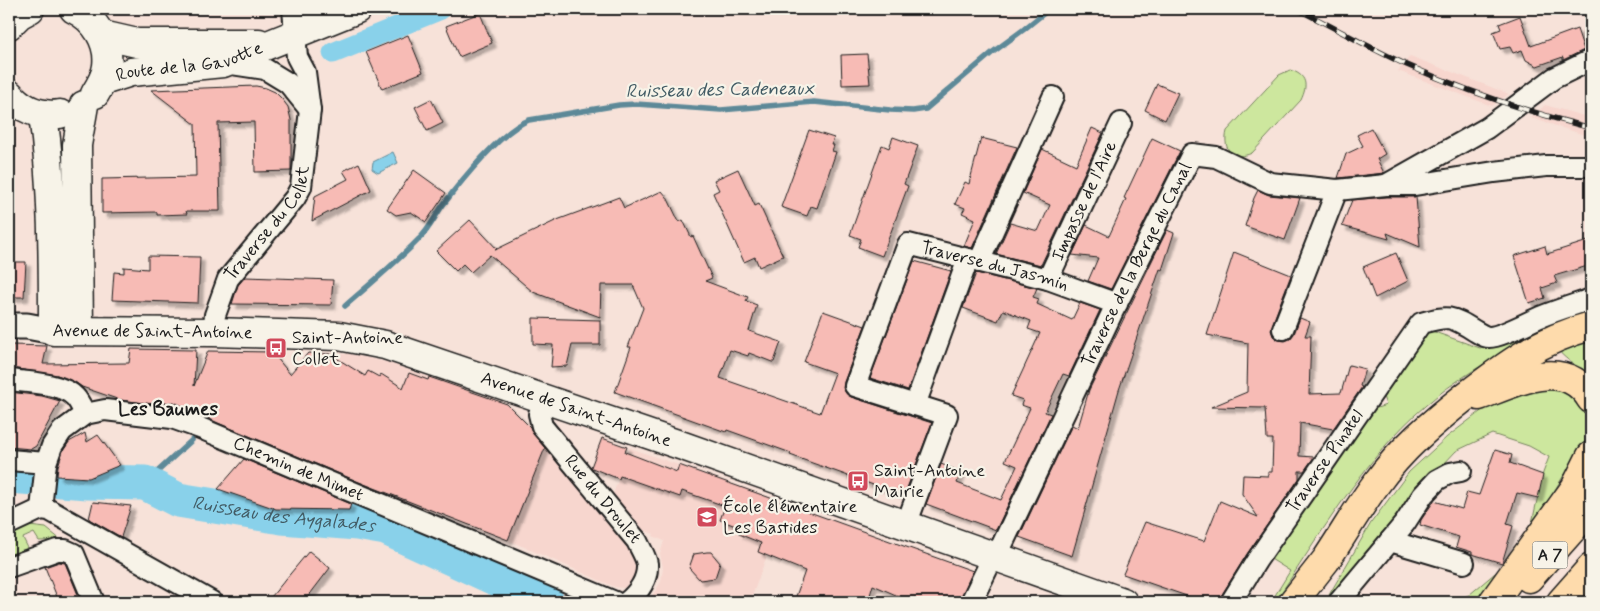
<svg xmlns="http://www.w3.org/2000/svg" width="1600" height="611" font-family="Mynerve,sans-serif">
  <defs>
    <filter id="shadow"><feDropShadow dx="4.5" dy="4.5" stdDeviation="1" flood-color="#0004"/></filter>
  </defs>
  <rect width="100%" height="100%" fill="#f7e2d9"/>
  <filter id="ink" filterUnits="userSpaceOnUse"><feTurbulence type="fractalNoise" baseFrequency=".02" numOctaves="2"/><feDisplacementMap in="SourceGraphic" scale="10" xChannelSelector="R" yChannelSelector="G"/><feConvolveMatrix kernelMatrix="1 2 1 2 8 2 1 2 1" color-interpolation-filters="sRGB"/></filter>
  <g filter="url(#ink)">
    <g fill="#f7d6ce">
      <polygon points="1410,56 1509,94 1492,106 1398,71"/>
      <polygon points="1545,105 1591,118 1591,137 1531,118"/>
      <polygon points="308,353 350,354 386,362 507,404 547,444 558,461 634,550 639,565 629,586 623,588 615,587 508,540 403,500 403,498 220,424 290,374"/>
      <polygon points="630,448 786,503 750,602 658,602 650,599 661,582 663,568 660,554 664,541 653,536 654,534 643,530 613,494"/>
    </g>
    <g fill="#cde79e" stroke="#74825d">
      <path d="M1290 70C1307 75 1308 85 1301 100L1252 153C1234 161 1222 151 1227 131L1279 75Z"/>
      <path d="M1591 303V315C1569 324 1545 331 1524 342 1491 359 1453 381 1425 406 1365 457 1319 537 1275 602H1271L1290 571 1266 556 1365 412 1386 405 1380 388 1426 329 1480 348 1543 320Z"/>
      <path d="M1591 337V379C1581 367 1567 362 1557 349Z"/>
      <polygon points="1549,385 1570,392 1582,403 1587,415 1589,429 1584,446 1579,459 1564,475 1550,498 1532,534 1478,602 1452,602 1469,595 1501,568 1530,532 1543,473 1549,457 1529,446 1492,434 1456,451 1414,496 1363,555 1333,599 1329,595 1371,523 1409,472 1447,437 1493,402"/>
      <polygon points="29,526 46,528 61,540 39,541 34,533 23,538 29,550 9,561 9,533"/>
    </g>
    <polygon fill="#89d1ea" stroke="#5d8998" points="393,152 398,163 378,173 372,169 373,162"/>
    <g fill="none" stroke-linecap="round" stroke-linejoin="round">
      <g stroke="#5d8998" stroke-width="5.5">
        <path d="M345 306C370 284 396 263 419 239 429 230 435 216 443 205 461 181 502 130 529 120L619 105 636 104 721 110 814 102 890 110 913 111 926 109 993 52 1023 30 1049 9"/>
        <polyline points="145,483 192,440"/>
      </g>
      <polyline stroke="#89d1ea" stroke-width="21" points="333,53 441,9"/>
      <path stroke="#89d1ea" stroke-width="35" id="s1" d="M9 476 88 482 145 483 178 500 282 517 357 523 386 528 547 602"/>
    </g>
    <g fill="#f7bbb5" stroke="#1c1c1c" filter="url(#shadow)">
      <polygon points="480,13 492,43 459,57 446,26"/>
      <polygon points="1520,16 1531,46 1577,29 1584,50 1563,60 1563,57 1537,66 1526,60 1522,50 1513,53 1510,47 1500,49 1493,32 1501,29 1499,24"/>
      <polygon points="408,35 423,72 382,89 366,52"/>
      <polygon points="867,54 870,84 842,85 841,55"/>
      <polygon points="1157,84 1178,93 1165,120 1145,110"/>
      <polygon points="256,86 266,88 275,92 282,99 288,107 291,120 291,171 255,172 254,122 218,123 220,211 186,211 187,214 157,215 157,212 102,213 102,179 196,177 195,124 151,90"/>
      <polygon points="431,99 443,123 427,131 415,107"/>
      <polygon points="1092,128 1103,133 1041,265 996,254 1010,223 1038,231 1050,205 1023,193 1042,149 1076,165"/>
      <polygon points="1371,128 1385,154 1377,159 1384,173 1338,178 1346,154 1363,146 1357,135"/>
      <polygon points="809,130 834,138 831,145 834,145 832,151 836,152 817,208 811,206 807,216 781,207"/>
      <polygon points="893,137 918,146 904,184 908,186 882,256 858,247 861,239 850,235 882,145 889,148"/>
      <polygon points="981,138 1017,147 972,248 964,246 975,219 962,213 965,208 955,204 965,182 969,184"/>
      <polygon points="1152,138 1180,151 1111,289 1088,281 1098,258 1072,255 1086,225 1109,236 1126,199 1124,198"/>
      <polygon points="359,163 371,190 312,221 315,196 348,179 343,171"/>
      <polygon points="738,169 755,206 759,204 783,256 759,267 755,257 744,262 713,193 719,190 714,180"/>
      <polygon points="414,170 446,193 426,222 411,212 396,215 387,209"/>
      <polygon points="1258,190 1269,195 1300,198 1285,240 1245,226 1254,198"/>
      <polygon points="662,191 667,197 679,222 683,220 691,237 693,236 712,278 705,281 748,297 746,301 757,305 749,331 781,342 774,362 772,362 749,353 748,356 730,350 720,378 820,413 835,373 804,362 823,311 865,326 844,382 843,388 846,393 851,397 932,423 904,496 790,455 791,453 727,430 726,432 698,422 615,392 631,347 628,347 643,308 633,285 601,285 600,317 533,292 490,255 471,272 463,264 456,271 436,251 470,220 497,249 495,250 557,220 603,203 619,197 624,208"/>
      <polygon points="1387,197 1416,197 1420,247 1387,233 1389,239 1342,226 1352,200"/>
      <polygon points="1167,230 1174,233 1162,270 1160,269 1119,390 1072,556 1019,537 1072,425 1078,428 1089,390"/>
      <polygon points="1591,240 1591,265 1554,276 1557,283 1542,288 1545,298 1529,303 1514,256 1545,246 1547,254"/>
      <polygon points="1234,252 1291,275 1272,325 1271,330 1273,336 1278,340 1285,341 1290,339 1294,334 1300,318 1310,322 1305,336 1311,336 1309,394 1341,393 1349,365 1365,369 1360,386 1362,387 1333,429 1300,423 1299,456 1314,457 1304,471 1299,471 1299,479 1247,554 1221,596 1219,602 1204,602 1123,574 1145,522 1204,541 1220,501 1258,517 1242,494 1243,475 1268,476 1268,472 1272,472 1273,439 1267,439 1265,408 1211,407 1247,392 1248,343 1207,335"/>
      <polygon points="1396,253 1408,281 1375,298 1363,267"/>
      <polygon points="148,256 200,257 198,303 112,300 114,272 124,273 124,267 148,269"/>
      <polygon points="914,261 951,271 908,390 870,378"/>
      <polygon points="9,262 26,262 24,297 9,297"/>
      <polygon points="976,273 1037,288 1033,297 1039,299 1037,304 1072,320 1080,303 1100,310 1069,376 1063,374 1045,412 1051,414 996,530 926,504 941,464 961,472 957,483 1001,500 1017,466 1005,461 1030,408 1021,405 1023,400 1011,396 1040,333 1028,329 1031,321 1003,310 998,321 963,308"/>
      <polygon points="245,277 333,280 331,305 232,304 238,285"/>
      <polygon points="533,318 600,320 600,345 572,345 567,366 551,367 553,345 533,344"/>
      <polygon points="12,345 47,346 43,364 129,363 131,349 196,350 194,386 208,351 272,352 290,374 308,353 330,354 365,376 368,371 379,377 381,374 403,388 409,373 428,380 429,377 507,404 530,427 533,434 545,448 508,540 359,482 218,423 174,402 154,404 120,400 82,387 75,382 57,375 11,368"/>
      <polygon points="9,392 42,396 60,401 36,446 31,449 9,447"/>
      <polygon points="85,433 87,442 98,435 120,465 89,478 57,476 58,466 63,451 69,442"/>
      <polygon points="602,438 627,447 625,452 677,472 679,465 690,469 973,571 959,602 912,602 873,585 868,602 794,602 805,571 758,552 761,543 739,534 741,528 720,520 725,506 682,491 680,497 620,476 619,479 592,468 591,467"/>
      <polygon points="1495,450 1512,455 1510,463 1543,475 1538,498 1517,493 1507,524 1513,526 1502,563 1472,554 1472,552 1456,547 1459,537 1420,525 1421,520 1434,501 1462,509 1467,492 1479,495"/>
      <polygon points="244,459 351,504 349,510 276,509 218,489"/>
      <polygon points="93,502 131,506 121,537 89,519"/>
      <polygon points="309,551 330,568 304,602 267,602"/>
      <polygon points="707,552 711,552 720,563 715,578 700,580 689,568 694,554"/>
      <polygon points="59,562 65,563 81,602 59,602 45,567"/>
    </g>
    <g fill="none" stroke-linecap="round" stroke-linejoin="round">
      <g stroke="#1c1c1c" stroke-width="24">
        <g id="minor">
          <polyline points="225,63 265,69 288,83 310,110"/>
          <polyline points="1386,185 1487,128 1554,78 1591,60"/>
          <polyline points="979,262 1053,97"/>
          <path id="s2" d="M1048 279 1121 123"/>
          <polyline points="1283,329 1337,190"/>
          <path id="s3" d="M213 332 215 315 228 279 295 198 301 187 310 110 305 72 297 57 293 9"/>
          <path d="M9 380C26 382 63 383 75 397 79 401 82 408 85 414"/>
          <path id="s4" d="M546 399 539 414 542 426 637 541C640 548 646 557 647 564 648 580 639 592 627 602"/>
          <polyline points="915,405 968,259"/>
          <polyline points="9,460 46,463"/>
          <path id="s5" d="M41 509 46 463 52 446 62 431 85 414 105 410 172 418 200 428 615 602"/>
          <polyline points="41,509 49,510 212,602"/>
          <polyline points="9,524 41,509"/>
          <path id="s6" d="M906 525 947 415 855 386 908 244 1048 279 1117 304"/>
          <polyline points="1390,541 1464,563"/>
          <polyline points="9,567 57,550 65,550 74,554 94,602"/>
          <path id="s7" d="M971 602 993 557 1002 545 1113 311 1192 154 1216 157 1270 183 1337 190 1386 185H1415L1494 172 1546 166H1591"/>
          <path id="s8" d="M1231 602 1257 560 1421 323C1448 316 1450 315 1475 331 1479 333 1484 337 1489 337 1501 337 1528 322 1540 317 1557 310 1574 305 1591 299"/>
          <polyline points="1339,602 1405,523 1423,495 1437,480 1450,473 1461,471"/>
        </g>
      </g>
      <g stroke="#1c1c1c" stroke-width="29">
        <polyline id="tertiary" points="9,326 27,326 53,331"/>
      </g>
      <g stroke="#1c1c1c" stroke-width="31">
        <g id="secondary">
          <path d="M74 9C95 19 110 42 107 66 106 76 100 86 95 94"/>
          <polyline points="9,25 19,15 30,9"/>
          <polyline points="102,35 137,43 259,43"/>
          <path id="s9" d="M103 81 131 72 223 63 357 9"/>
          <path d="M9 94C22 109 40 117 60 114"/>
          <path id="s10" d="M43 115C53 186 53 259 53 331L213 332 339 336 385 345 683 446 1123 602"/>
          <polyline points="79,330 77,145 84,105"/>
        </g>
      </g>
      <g stroke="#1c1c1c" stroke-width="31">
        <g id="motorway">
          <path d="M1479 396C1516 382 1565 356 1591 399"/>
          <polyline points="1529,578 1591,508"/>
          <path d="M1293 602C1304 588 1315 574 1326 560 1343 535 1358 508 1376 484 1401 449 1433 422 1466 396 1506 365 1541 339 1591 326"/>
          <polyline points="1493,602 1575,488 1591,456"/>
          <polyline points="1561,602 1591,568"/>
        </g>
      </g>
      <use href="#minor" stroke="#f7f3e8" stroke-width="20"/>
      <use href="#tertiary" stroke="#f7f3e8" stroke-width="25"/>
      <use href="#secondary" stroke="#f7f3e8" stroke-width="28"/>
      <use href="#motorway" stroke="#fedbac" stroke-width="28"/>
      <g stroke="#1c1c1c" stroke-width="5.5">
        <path id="rail" d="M1297 9C1334 27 1369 48 1407 65 1466 91 1528 112 1591 128"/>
      </g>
      <use href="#rail" stroke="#f7f3e8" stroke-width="4" stroke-dasharray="11" stroke-linecap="butt"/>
    </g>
  </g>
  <defs>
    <g id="bus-square" transform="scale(1.125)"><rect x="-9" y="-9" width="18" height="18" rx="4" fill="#d1495b" stroke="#f7f3e8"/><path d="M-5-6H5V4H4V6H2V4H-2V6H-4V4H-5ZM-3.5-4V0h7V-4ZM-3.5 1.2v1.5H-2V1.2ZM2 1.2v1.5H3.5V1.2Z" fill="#fff"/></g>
    <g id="school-square" transform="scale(1.125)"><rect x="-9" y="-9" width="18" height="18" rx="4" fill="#d1495b" stroke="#f7f3e8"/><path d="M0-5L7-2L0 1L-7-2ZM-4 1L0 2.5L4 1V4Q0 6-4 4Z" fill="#fff"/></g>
  </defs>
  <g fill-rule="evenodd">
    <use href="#bus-square" x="276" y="348"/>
    <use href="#bus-square" x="858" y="481"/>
    <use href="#school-square" x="707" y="517"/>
  </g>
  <g text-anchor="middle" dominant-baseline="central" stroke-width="4.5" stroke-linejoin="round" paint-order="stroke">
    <rect fill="#f7f3e8" stroke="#5e5c59" stroke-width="1" x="1532.5" y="541.5" width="35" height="27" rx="4"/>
    <g font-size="16" font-weight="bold" fill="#1c1c1c">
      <text x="1550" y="555">A 7</text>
    </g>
    <g font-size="18" fill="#1c1c1c" stroke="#f7f3e8">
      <text stroke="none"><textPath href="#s9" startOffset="89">Route de la Gavotte</textPath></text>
      <text stroke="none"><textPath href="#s2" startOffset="86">Impasse de l'Aire</textPath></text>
      <text stroke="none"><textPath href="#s3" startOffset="125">Traverse du Collet</textPath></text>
      <text stroke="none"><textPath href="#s7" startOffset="376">Traverse de la Berge du Canal</textPath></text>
      <text stroke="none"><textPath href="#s6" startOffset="455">Traverse du Jasmin</textPath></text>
      <text stroke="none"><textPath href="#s10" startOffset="316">Avenue de Saint-Antoine</textPath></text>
      <text stroke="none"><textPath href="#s10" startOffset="751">Avenue de Saint-Antoine</textPath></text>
      <text stroke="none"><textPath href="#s8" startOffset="169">Traverse Pinatel</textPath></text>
      <text stroke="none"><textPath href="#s5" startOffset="335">Chemin de Mimet</textPath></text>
      <text stroke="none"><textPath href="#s4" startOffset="124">Rue du Droulet</textPath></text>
    </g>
    <g font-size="18" fill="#1c1c1c" stroke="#f7f3e8" text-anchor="start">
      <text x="292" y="338">Saint-Antoine<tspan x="292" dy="21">Collet</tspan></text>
      <text x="874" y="471">Saint-Antoine<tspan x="874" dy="21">Mairie</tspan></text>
      <text x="723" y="507">École élémentaire<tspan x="723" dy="21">Les Bastides</tspan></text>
    </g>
    <g font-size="19" font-style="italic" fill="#425b64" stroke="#f7f3e8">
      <text transform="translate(720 90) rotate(-1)">Ruisseau des Cadeneaux</text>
      <text stroke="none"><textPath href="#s1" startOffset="280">Ruisseau des Aygalades</textPath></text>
    </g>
    <g font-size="19" font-weight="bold" fill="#1c1c1c" stroke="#f7f3e8">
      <text x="168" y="409">Les Baumes</text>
    </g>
  </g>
  <rect width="1600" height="611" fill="none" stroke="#f7f3e8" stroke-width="30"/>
  <rect x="15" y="15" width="1570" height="581" fill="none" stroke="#1c1c1c" stroke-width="2" filter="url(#ink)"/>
</svg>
